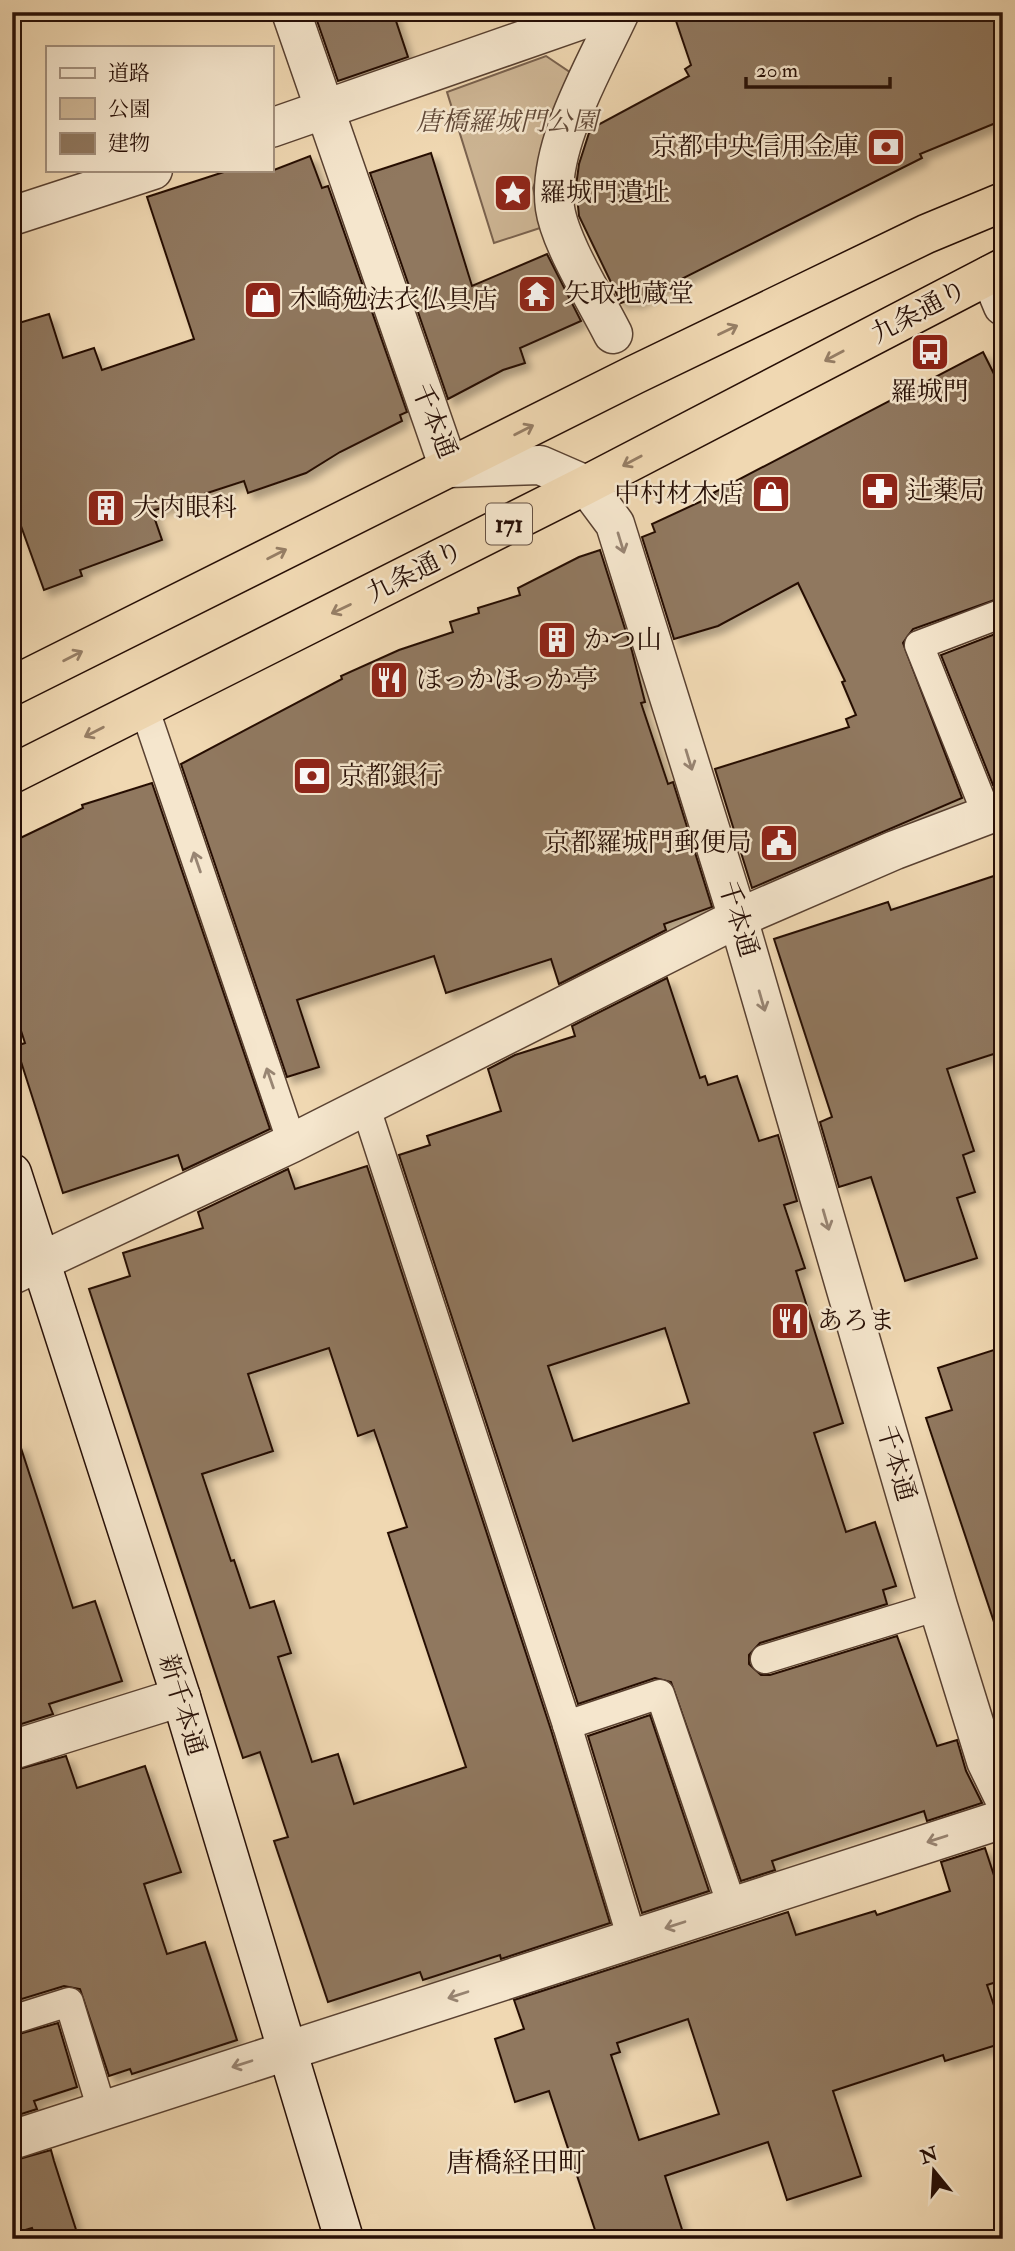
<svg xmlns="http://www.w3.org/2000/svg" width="1015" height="2251" font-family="'IM FELL Double Pica','Noto Serif JP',serif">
  <defs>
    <filter id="shadow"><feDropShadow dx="6" dy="6" stdDeviation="3.5" flood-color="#0004"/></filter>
  </defs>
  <rect width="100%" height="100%" fill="#f0d8b2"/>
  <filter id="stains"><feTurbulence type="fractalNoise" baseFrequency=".00286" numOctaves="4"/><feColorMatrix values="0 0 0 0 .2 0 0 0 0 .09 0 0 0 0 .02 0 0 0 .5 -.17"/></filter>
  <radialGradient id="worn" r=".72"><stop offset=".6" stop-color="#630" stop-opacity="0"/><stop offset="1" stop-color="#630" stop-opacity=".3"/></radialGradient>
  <polygon fill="#ceb695" stroke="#7a624e" stroke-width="2" points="546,56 577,77 533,188 543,227 494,243 447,92"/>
  <g fill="#90785f" stroke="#270f06" stroke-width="2" fill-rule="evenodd" filter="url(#shadow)">
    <polygon points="314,12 393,12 408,57 338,81"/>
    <polygon points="673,12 990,12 993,17 1003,13 1003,120 920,154 922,158 634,303 632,299 621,303 579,216 576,186 579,164 589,133 594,127 689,76 685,69 691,65"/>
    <polygon points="431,153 472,286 547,254 581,321 520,348 525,363 503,370 448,399 370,173"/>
    <polygon points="310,156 322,188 328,186 407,412 400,415 402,421 340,452 306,473 248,493 244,481 152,511 162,540 80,570 82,576 44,590 12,501 12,325 49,314 63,358 94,348 102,370 194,339 147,197 230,170 274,170"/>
    <polygon points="983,352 1003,392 1003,597 913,629 903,643 962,798 752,888 715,769 849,727 846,719 856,715 842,682 845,681 798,583 718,626 674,639 642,537 655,532 652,524 715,495 713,493"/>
    <polygon points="600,550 632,651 645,702 641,703 668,784 673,782 712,907 664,924 666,930 559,984 551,959 446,993 434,956 297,1000 319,1067 287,1077 181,764 342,679 341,676 399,650 453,632 450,622 479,613 478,608 520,595 518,588 579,557"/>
    <polygon points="1003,631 1003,780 993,785 941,655"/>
    <polygon points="152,783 270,1129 183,1170 178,1155 63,1193 16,1046 25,1043 12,1003 12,842 83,808 82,805"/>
    <polygon points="1003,873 1003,1051 947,1069 974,1151 963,1155 975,1192 957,1198 977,1258 905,1281 871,1177 839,1187 820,1122 832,1117 774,939 888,902 891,910"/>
    <path d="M667 978 700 1078 705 1076 708 1085 737 1076 759 1141 778 1135 797 1201 784 1205 805 1268 796 1271 843 1423 814 1433 846 1532 875 1522 896 1586 883 1590 887 1604 760 1643 749 1655V1664L761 1675H770L897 1636 937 1746 957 1740 966 1771 982 1803 927 1821 924 1811 772 1861 775 1870 741 1881 671 1682 655 1678 578 1704 399 1155 430 1145 427 1136 501 1111 488 1069 515 1055 575 1036 572 1026ZM665 1328 689 1403 573 1441 548 1366Z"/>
    <path d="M367 1166 551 1730 610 1923 501 1959 500 1955 423 1980 420 1972 328 2002 274 1841 288 1837 260 1752 243 1758 89 1289 130 1276 123 1253 203 1228 198 1212 288 1169 295 1189ZM329 1348 358 1436 374 1430 382 1453 407 1527 388 1533 466 1767 354 1804 338 1754 312 1762 278 1657 291 1653 274 1601 250 1608 234 1560 231 1561 202 1474 273 1451 248 1374Z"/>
    <polygon points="1003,1347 1003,1623 995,1625 926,1418 952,1410 938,1368"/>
    <polygon points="20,1445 73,1608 95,1601 122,1681 49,1704 53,1714 12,1727 12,1446"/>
    <polygon points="650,1715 709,1891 642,1913 588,1736"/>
    <polygon points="66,1756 77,1788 145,1766 181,1872 144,1884 167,1954 205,1942 237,2040 132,2074 130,2069 109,2076 80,1989 64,1986 12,2002 12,1771"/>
    <path d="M985 1848 1003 1903V1980L987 1985 1003 2032V2043L945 2061 943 2055 833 2091 861 2176 787 2200 768 2142 665 2176 685 2239H598L549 2091 515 2102 495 2039 524 2029 514 2000 788 1912 796 1935 875 1911 877 1915 950 1891 941 1862ZM688 2019 719 2114 639 2140 611 2055 620 2052 617 2043Z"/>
    <polygon points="58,2023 77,2087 34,2101 37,2109 12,2117 12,2036"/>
    <polygon points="51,2150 54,2161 79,2239 36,2239 32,2228 12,2234 12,2161"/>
  </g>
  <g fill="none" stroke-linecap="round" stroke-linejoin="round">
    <g stroke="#594131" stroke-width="31">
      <g id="lane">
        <polyline points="144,707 292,1143"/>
        <polyline points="987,815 919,645 1003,613"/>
        <polyline points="365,1105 567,1725 632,1939"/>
        <polyline points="765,1659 938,1606"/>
        <polyline points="567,1725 660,1694 732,1906"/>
        <polyline points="12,2020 69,2002 102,2110"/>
      </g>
    </g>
    <g stroke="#594131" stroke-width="41">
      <g id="street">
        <polyline points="291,12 449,468 540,465 586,485 615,524 738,918 938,1606 986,1761 1003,1796"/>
        <polyline points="271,128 604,12"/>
        <polyline points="12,216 153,170"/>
        <polyline points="990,275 1003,306"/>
        <path d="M613 334C596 300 560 243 555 208 546 148 595 66 620 12"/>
        <polyline points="12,1275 292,1143 738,918 895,850 1003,809"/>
        <polyline points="12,1750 181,1697"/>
        <polyline points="12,2140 1003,1819"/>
      </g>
    </g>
    <g stroke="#270f06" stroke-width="41">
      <polyline id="secondary" points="12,1173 181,1697 344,2239"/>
    </g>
    <g stroke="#270f06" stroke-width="41">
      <g id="highway">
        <polyline points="12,686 634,375 926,234 1003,202"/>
        <polyline points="12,774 586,485 1003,268"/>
      </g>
    </g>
    <use href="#lane" stroke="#f5e6cd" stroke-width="28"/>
    <use href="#street" stroke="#f5e6cd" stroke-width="38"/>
    <use href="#secondary" stroke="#f5e6cd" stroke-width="38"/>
    <use href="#highway" stroke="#f0d8b2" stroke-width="38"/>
  </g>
  <defs><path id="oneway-shaft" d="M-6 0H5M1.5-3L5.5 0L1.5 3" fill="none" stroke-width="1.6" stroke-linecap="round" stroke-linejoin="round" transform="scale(1.75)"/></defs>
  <g stroke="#967e65">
    <use href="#oneway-shaft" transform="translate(728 330) rotate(-26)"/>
    <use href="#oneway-shaft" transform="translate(834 356) rotate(152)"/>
    <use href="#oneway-shaft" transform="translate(524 430) rotate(-27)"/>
    <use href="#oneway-shaft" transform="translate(632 461) rotate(152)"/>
    <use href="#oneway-shaft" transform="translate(277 554) rotate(-27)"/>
    <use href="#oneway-shaft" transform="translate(341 609) rotate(154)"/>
    <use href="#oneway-shaft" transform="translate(73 656) rotate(-27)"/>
    <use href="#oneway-shaft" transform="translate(94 732) rotate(153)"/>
  </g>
  <g stroke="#988573">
    <use href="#oneway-shaft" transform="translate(621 543) rotate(73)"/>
    <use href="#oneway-shaft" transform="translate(689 760) rotate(73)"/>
    <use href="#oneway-shaft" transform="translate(197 862) rotate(-109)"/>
    <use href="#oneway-shaft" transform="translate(762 1001) rotate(74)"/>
    <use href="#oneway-shaft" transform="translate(270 1078) rotate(-109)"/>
    <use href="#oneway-shaft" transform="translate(826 1220) rotate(74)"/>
    <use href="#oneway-shaft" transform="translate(937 1839) rotate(162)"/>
    <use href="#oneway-shaft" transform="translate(675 1925) rotate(162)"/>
    <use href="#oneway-shaft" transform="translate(458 1995) rotate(162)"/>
    <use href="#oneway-shaft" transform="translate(242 2064) rotate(162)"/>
  </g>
  <defs>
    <g id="bank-square" transform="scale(2.0125)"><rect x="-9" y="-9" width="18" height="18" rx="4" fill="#8f2418" stroke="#f5e6cd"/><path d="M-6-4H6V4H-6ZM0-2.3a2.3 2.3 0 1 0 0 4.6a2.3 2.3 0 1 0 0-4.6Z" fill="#fff"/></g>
    <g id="sight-square" transform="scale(2.0125)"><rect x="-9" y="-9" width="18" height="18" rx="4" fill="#8f2418" stroke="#f5e6cd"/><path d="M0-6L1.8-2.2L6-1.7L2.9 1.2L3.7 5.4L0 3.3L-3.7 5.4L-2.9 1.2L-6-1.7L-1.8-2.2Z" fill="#fff"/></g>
    <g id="temple-square" transform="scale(2.0125)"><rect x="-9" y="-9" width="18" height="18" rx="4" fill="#8f2418" stroke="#f5e6cd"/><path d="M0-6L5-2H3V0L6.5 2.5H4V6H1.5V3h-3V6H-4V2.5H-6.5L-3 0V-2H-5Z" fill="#fff"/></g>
    <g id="shop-square" transform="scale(2.0125)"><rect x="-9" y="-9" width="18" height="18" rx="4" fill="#8f2418" stroke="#f5e6cd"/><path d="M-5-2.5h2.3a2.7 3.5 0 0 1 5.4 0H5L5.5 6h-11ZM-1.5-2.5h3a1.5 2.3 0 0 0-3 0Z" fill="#fff"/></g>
    <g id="bus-square" transform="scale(2.0125)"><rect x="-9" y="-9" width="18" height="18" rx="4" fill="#8f2418" stroke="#f5e6cd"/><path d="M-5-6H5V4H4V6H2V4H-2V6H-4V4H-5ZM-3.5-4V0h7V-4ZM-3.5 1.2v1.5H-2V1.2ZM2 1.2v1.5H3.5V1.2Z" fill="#fff"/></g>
    <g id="pharmacy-square" transform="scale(2.0125)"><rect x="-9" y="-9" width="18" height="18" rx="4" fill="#8f2418" stroke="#f5e6cd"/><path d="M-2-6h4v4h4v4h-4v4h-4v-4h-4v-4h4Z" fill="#fff"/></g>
    <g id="building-square" transform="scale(2.0125)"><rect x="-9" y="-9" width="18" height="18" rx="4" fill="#8f2418" stroke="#f5e6cd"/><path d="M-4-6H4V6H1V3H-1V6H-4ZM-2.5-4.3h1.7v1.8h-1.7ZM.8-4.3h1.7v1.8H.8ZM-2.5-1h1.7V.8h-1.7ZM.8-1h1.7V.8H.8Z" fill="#fff"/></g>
    <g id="restaurant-square" transform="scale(2.0125)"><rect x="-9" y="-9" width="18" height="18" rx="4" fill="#8f2418" stroke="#f5e6cd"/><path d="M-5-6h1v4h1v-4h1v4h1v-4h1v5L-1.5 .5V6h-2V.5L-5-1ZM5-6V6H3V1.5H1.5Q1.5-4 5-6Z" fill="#fff"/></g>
    <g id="civic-square" transform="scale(2.0125)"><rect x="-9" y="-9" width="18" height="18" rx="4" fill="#8f2418" stroke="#f5e6cd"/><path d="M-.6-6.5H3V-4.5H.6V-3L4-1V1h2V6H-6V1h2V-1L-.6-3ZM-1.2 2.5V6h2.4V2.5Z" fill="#fff"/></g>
  </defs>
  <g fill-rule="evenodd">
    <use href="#bank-square" x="886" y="147"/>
    <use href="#sight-square" x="513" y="193"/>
    <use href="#temple-square" x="537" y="294"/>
    <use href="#shop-square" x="263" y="300"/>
    <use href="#bus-square" x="930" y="352"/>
    <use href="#pharmacy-square" x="880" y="491"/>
    <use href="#shop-square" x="771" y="494"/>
    <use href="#building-square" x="106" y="508"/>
    <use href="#building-square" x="557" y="640"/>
    <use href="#restaurant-square" x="389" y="680"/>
    <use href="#bank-square" x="312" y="776"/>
    <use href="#civic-square" x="779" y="843"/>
    <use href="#restaurant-square" x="790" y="1321"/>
  </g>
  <g text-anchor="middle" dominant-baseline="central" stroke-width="5" stroke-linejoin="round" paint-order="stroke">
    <rect fill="#f5e6cd" stroke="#655042" stroke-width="2" x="486" y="503.5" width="46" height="41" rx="5"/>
    <g font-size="24" font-weight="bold" fill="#270f06">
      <text x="509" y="524">171</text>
    </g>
    <g font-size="26" font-style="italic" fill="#614938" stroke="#f5e6cd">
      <text x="507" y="122">唐橋羅城門公園</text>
    </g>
    <g font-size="26" fill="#270f06" stroke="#f5e6cd" text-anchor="start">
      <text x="859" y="147" text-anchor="end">京都中央信用金庫</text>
      <text x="540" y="193">羅城門遺址</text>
      <text x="564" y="294">矢取地蔵堂</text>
      <text x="290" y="300">木崎勉法衣仏具店</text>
      <text x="930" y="392" text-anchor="middle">羅城門</text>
      <text x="907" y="491">辻薬局</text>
      <text x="744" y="494" text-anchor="end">中村材木店</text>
      <text x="133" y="508">大内眼科</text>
      <text x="584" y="640">かつ山</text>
      <text x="416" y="680">ほっかほっか亭</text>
      <text x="339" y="776">京都銀行</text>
      <text x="752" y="843" text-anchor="end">京都羅城門郵便局</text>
      <text x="817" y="1321">あろま</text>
    </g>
    <g font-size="26" fill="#270f06" stroke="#f5e6cd">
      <text transform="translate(919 312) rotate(-28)">九条通り</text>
      <text transform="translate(434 421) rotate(68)">千本通</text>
      <text transform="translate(415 572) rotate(-27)">九条通り</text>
      <text transform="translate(738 919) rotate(73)">千本通</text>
      <text transform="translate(896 1463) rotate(74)">千本通</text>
      <text transform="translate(182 1705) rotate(73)">新千本通</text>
    </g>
    <g font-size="28" fill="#270f06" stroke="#f5e6cd">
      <text x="516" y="2163">唐橋経田町</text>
    </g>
  </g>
  <rect width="1015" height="2251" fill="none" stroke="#f0d8b2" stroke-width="42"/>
  <rect x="14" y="14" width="987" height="2223" fill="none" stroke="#270f06" stroke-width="3.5"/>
  <rect x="21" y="21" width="973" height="2209" fill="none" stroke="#270f06" stroke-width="2"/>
  <rect x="46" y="46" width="228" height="126" fill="#f5e6cd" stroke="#a3907d" stroke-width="2"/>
  <rect x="60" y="68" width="35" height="10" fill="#f5e6cd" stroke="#a3907d" stroke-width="2"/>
  <text x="108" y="80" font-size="21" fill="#270f06">道路</text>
  <rect x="60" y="98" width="35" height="21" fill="#ceb695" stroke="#a3907d" stroke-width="2"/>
  <text x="108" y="116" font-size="21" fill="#270f06">公園</text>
  <rect x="60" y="133" width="35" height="21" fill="#90785f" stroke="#a3907d" stroke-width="2"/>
  <text x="108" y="150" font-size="21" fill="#270f06">建物</text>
  <g transform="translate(934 2171) rotate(342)" stroke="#f5e6cd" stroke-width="5" paint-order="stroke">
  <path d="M0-5L12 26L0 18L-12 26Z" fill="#270f06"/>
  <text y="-10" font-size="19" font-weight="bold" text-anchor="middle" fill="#270f06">N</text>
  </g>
  <path d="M746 77v10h144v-10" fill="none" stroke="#270f06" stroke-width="3.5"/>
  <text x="756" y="77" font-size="21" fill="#270f06" stroke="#f5e6cd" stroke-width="5" paint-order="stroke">20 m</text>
  <rect width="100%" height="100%" filter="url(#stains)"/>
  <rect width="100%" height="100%" fill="url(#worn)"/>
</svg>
